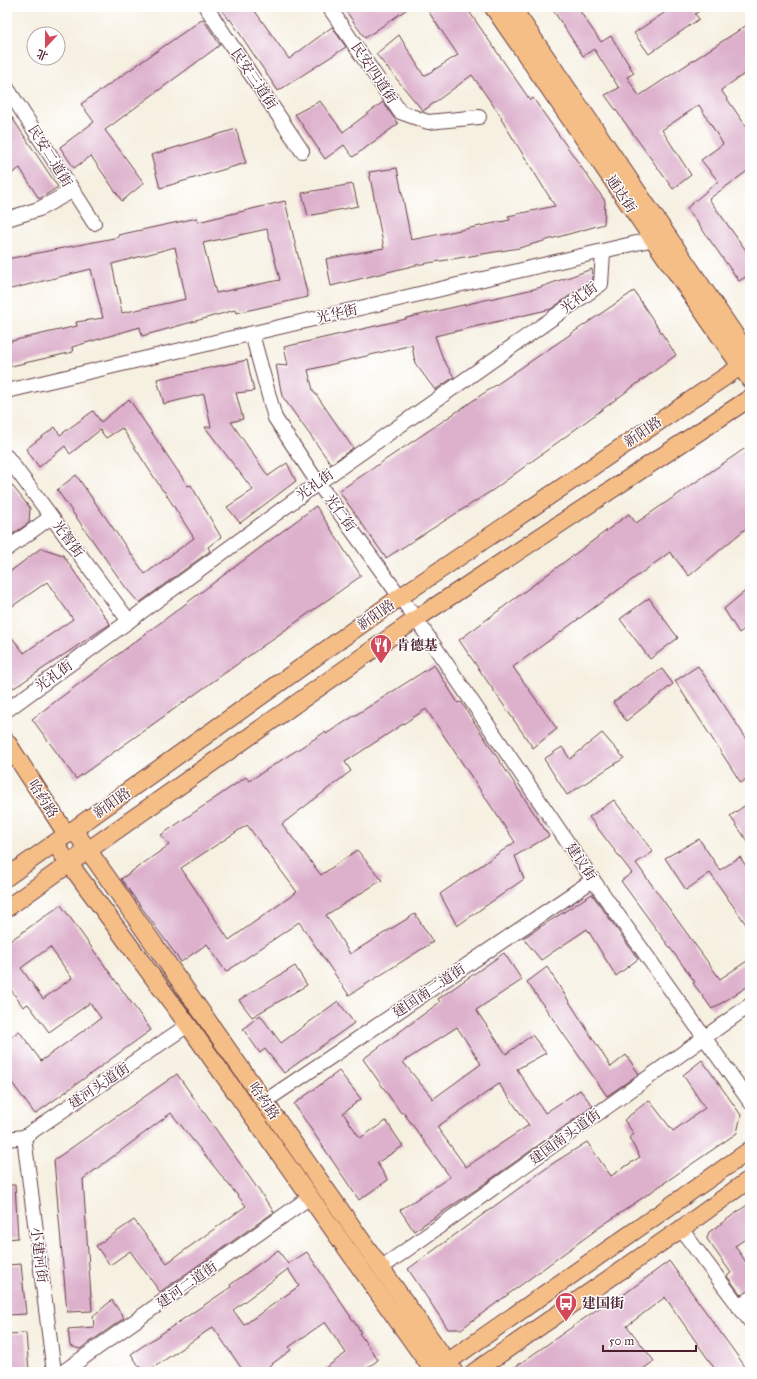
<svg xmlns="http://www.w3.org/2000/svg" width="757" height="1379" font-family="'IM FELL Great Primer','Noto Serif SC',serif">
  <rect width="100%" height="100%" fill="#fff"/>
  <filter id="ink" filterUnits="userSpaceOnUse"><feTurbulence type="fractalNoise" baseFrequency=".025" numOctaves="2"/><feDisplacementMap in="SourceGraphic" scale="8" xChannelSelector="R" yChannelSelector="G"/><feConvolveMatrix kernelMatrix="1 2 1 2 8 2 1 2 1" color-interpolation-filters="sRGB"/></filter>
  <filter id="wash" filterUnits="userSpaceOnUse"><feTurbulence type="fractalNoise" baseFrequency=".012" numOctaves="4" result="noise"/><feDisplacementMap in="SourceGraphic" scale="16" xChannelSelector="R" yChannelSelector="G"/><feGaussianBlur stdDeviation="0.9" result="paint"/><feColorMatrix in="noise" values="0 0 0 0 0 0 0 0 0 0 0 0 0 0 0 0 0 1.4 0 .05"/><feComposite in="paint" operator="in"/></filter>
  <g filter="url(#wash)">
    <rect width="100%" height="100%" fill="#f6f0e1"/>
    <g id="blocks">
      <g fill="#ddb1cc" fill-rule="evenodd">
        <polygon points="220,7 252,7 289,59 332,27 346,47 278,91 230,19 228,20"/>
        <polygon points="343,7 410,7 365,38"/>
        <polygon points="433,7 466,7 530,100 533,98 605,201 604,224 519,248 416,265 331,286 326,259 384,248 369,172 397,168 411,240 510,220 508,216 555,206 501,119 502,118 472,75 423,111 376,54 399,35 424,76 458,55 428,11"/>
        <polygon points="551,7 577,7 601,42 611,36 634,73 627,77 639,96 750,23 750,70 721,90 750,132 750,169 709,199 750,256 750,274 739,281 687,208 718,181 701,160 723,144 699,105 662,130 691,175 673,189 605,95 619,88 594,49 583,56"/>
        <polygon points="673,7 705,7 695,14 699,19 649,54 634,33"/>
        <polygon points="203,19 220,45 105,130 144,183 122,201 91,156 74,168 60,147 94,122 81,104"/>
        <polygon points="320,101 343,132 383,102 398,124 353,157 344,145 325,159 295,114"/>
        <polygon points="7,110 58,187 39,199 20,168 7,177"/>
        <polygon points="236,129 246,163 160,188 151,155"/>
        <polygon points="353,184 358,206 308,216 302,193"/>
        <path d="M285 201 308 297 236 313 235 310 142 336 140 327 72 347 73 352 7 367V342L77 326 76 322 103 318 91 269 7 290V259L119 237 118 235 197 218 198 222ZM267 229 280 280 216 293 203 243ZM175 247 186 299 122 313 112 264Z"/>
        <polygon points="592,269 593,279 551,309 435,336 443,359 454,377 435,390 415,363 412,345 308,370 313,390 353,448 331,464 282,396 276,365 288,366 284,347 406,319 406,318 538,288"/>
        <polygon points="634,291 676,355 493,490 386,558 339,491 443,421"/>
        <polygon points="247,360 254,391 236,393 243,419 231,422 268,476 287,463 296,481 240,523 227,507 253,490 205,427 211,427 204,394 164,404 157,379"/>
        <polygon points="129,399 188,486 191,485 221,537 208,547 210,551 139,603 126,588 57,490 76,475 145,574 194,538 164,491 163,491 122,428 106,438 100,430 70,454 65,446 39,467 26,449 55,427 60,435 93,411 101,422"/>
        <polygon points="750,445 750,525 689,576 670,552 513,667 557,729 533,748 459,640 629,514 636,523"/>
        <polygon points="7,479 30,508 29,523 7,538"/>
        <polygon points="316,506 361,576 76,779 32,719"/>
        <polygon points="41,548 63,555 110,624 14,688 7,678 7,631 24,653 73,619 47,582 7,610 7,574"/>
        <polygon points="750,587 750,625 739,633 724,609"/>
        <polygon points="649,598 678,638 650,659 620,619"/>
        <path d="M434 665 458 703 461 702 549 836 515 856 524 879 457 926 440 894 515 842 426 709 345 762 351 771 282 824 321 875 357 850 382 880 326 915 350 954 415 914 433 942 349 995 299 922 226 972 207 944 181 962 121 879 169 845 161 835 246 777 249 781 325 732 326 734ZM247 825 297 892 229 940 181 868Z"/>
        <polygon points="698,666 750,744 750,776 741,783 675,681"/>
        <polygon points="662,669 673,684 626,721 613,702"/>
        <polygon points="602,733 624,758 567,795 544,759 562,747 570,759"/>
        <polygon points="614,800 653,852 636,863 720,979 750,959 750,985 712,1009 693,983 695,982 621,881 632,873 589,817"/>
        <polygon points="750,802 750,845 730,816"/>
        <polygon points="699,839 720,870 740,857 750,872 750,930 710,873 686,890 665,858"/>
        <polygon points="592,894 638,959 616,976 587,929 541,960 523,938"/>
        <path d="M61 905 151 1030 35 1114 7 1076V1040L19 1031 41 1061 101 1018 90 1003 49 1032 28 1004 23 1007 7 984V943ZM50 947 72 978 43 999 21 968Z"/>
        <path d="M504 953 522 980 476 1010 506 1054 532 1035 546 1053 517 1069 545 1113 580 1090 593 1106 477 1189 414 1231 400 1210 450 1177 403 1112 401 1113 363 1059 440 1002 438 999ZM457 1027 481 1064 433 1099 403 1062ZM499 1084 529 1125 466 1167 437 1127Z"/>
        <polygon points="295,966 307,985 252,1017 239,1000"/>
        <polygon points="547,967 611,1067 626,1055 639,1074 607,1096 527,982"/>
        <polygon points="338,1001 354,1023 284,1073 265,1049 260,1053 243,1029 260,1015 281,1043"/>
        <polygon points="702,1060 741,1115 737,1133 600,1227 461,1329 448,1329 408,1269 555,1162 587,1142 611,1176 640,1157 629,1138 634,1134 624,1120 649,1100 673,1131 705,1108 683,1075"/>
        <polygon points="339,1071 361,1099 343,1113 360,1138 386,1121 403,1146 377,1163 388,1180 359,1200 294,1104"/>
        <polygon points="177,1074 274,1212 160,1292 130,1251 110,1265 96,1246 134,1220 167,1263 246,1206 171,1113 83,1179 92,1311 67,1312 54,1160"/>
        <polygon points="7,1185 15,1185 18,1238 7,1239"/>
        <polygon points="750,1203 750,1236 735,1246 746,1262 750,1260 750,1291 741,1295 727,1276 731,1273 707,1239 709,1232"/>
        <path d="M278 1250 288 1264 307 1252 361 1332 359 1333 378 1360 362 1372H320L346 1353 325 1322 289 1347 291 1350 269 1366 273 1372H244L213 1327 147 1372H143L131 1354 231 1287 230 1285ZM288 1269 299 1286 244 1325 233 1310Z"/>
        <polygon points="669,1261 749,1372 717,1372 665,1297 627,1326 654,1361 639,1372 508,1372 609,1301 611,1304"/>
        <polygon points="21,1264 26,1314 7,1315 7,1265"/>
        <polygon points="112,1300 124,1318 80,1349 70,1346 68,1329 94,1327 93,1316"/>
        <polygon points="26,1333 29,1372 7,1372 7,1334"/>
      </g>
    </g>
  </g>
  <g filter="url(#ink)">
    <use href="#blocks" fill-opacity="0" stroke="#643e46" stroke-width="1"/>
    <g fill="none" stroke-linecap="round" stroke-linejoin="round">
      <g stroke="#643e46" stroke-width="16">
        <g id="minor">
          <polyline points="206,7 302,151"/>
          <polyline points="329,7 400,112 428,122 479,117"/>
          <polyline points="7,88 94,223"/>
          <polyline points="7,219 39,209 72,191"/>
          <polyline points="252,334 275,418 318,483 416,619 593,880 750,1102"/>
          <polyline points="7,391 662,237"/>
          <polyline points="7,457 129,621"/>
          <polyline points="7,549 51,517"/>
          <polyline points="7,710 318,483 601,284 603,252"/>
          <polyline points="264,1102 593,880"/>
          <polyline points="24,1137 54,1372"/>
          <polyline points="7,1139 24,1137 188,1025"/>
          <polyline points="681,1229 750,1321"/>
          <polyline points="381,1268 750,1005"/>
          <polyline points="739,1307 750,1299"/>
          <polyline points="63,1372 310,1197"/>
        </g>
      </g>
      <g stroke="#643e46" stroke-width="19">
        <g id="major">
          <polyline points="493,7 750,380"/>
          <polyline points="512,7 750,357"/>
          <polyline points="7,742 67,835"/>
          <polyline points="74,830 454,1372"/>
          <polyline points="55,844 188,1025 434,1372"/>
          <polyline points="7,877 400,597 750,360"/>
          <polyline points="7,908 70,863 416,619 750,398"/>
          <polyline points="439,1368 750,1150"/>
          <polyline points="474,1372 681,1229 750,1179"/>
        </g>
      </g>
      <use href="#minor" stroke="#fff" stroke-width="14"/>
      <use href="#major" stroke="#f6be87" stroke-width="17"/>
    </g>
  </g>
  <defs>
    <g id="restaurant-pin" transform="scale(1.15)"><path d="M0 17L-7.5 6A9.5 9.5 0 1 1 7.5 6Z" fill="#d1495b" stroke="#fff"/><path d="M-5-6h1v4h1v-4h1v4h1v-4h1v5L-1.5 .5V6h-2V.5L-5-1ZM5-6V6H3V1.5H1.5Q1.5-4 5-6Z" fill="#fff"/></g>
    <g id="bus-pin" transform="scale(1.15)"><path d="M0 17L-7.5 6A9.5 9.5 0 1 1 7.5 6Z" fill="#d1495b" stroke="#fff"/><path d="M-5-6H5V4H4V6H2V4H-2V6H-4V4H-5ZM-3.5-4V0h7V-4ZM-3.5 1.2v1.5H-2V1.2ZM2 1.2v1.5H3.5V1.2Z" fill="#fff"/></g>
  </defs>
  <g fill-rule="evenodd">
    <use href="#restaurant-pin" x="381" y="645"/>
    <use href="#bus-pin" x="566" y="1303"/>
  </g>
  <g text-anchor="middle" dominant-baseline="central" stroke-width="3" stroke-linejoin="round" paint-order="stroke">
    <g font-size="14" fill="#4a1f2b" stroke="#fff">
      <text transform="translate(374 73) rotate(56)">民安四道街</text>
      <text transform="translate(254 79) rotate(56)">民安三道街</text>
      <text transform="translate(50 156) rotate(58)">民安二道街</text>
      <text transform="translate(621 194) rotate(56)">通达街</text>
      <text transform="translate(579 298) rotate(-37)">光礼街</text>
      <text transform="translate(337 314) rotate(-13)">光华街</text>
      <text transform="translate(643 432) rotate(-34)">新阳路</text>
      <text transform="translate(315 485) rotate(-36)">光礼街</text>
      <text transform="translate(340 513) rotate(54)">光仁街</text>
      <text transform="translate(68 539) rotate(53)">光智街</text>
      <text transform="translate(376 615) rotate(-35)">新阳路</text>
      <text transform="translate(54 676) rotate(-36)">光礼街</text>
      <text transform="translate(43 799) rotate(57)">哈药路</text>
      <text transform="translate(112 803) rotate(-35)">新阳路</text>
      <text transform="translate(581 862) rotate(56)">建议街</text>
      <text transform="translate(429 991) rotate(-34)">建国南二道街</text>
      <text transform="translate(99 1086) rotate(-34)">建河头道街</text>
      <text transform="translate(264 1101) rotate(55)">哈药路</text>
      <text transform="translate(565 1137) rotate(-36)">建国南头道街</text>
      <text transform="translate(39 1255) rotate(83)">小建河街</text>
      <text transform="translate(187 1285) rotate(-35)">建河二道街</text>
    </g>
    <g font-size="14" font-weight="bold" fill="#4a1f2b" stroke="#fff" text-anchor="start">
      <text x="396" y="645">肯德基</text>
      <text x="582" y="1303">建国街</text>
    </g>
  </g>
  <rect width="757" height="1379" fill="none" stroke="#fff" stroke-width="24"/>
  <g transform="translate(46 46) rotate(202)"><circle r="19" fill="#ffffff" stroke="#b7a5aa"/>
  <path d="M0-3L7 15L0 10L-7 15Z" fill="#d1495b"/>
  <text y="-6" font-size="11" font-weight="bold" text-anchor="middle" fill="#4a1f2b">北</text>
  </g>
  <path d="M603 1345v6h93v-6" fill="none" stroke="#4a1f2b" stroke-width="2"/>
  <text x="609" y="1345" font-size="12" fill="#4a1f2b" stroke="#ffffff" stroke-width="3" paint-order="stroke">50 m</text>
</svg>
